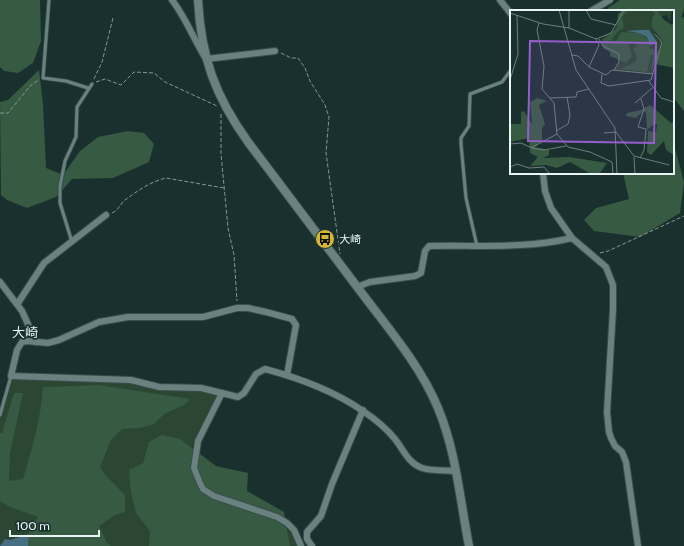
<svg xmlns="http://www.w3.org/2000/svg" width="684" height="546" font-family="Cabin,'Noto Sans JP',sans-serif">
  <rect width="100%" height="100%" fill="#19302f"/>
  <polygon fill="#2b4633" points="11,376 109,380 159,387 222,393 189,453 275,522 291,532 297,546 0,546 0,415"/>
  <g fill="#375a42">
    <polygon points="0,0 40,0 41,41 33,63 18,73 4,71 0,67"/>
    <polygon points="620,0 684,0 684,9 681,18 684,17 684,111 673,97 673,11 608,11 608,8"/>
    <polygon points="39,70 43,104 46,168 63,175 80,151 98,137 128,131 144,133 154,144 149,162 113,178 72,179 56,197 27,208 7,200 1,195 0,102 8,100"/>
    <polygon points="673,141 684,182 680,213 640,237 594,231 584,220 596,208 629,199 623,173 673,173"/>
    <path d="M99 385 190 399 184 405 164 414 154 424 140 428 122 429 111 440 100 467 106 476 125 495V512L115 515 99 526 107 543 111 546H28L30 527 38 517 10 507 0 501V433H2L14 393H23L10 453 9 481 23 479C32 449 41 418 43 387Z"/>
    <polygon points="162,435 180,439 216,466 248,473 247,491 284,512 290,546 149,546 150,531 136,513 131,493 129,470 143,463 149,442"/>
  </g>
  <polygon fill="#466f84" points="29,534 28,546 0,546 5,539 10,540"/>
  <g fill="none" stroke-linecap="round" stroke-linejoin="round">
    <g stroke="#3a4d4c" stroke-width="4.5">
      <g id="service">
        <polyline points="49,0 43,78 66,81 88,88"/>
        <polyline points="72,242 60,203 60,186 65,161 76,137 77,107 92,84"/>
        <polyline points="477,246 466,198 461,144 461,138 469,126 470,94 502,82 511,70"/>
        <polyline points="0,415 11,376"/>
      </g>
    </g>
    <g stroke="#3a4d4c" stroke-width="8">
      <g id="minor">
        <path d="M172 0C186 18 194 40 206 59L275 51"/>
        <polyline points="500,0 511,14"/>
        <polyline points="591,11 610,0"/>
        <polyline points="543,173 545,191 551,208 572,238 606,267 613,285 613,309 607,412 609,432 611,438 615,446 622,452 626,462 638,546"/>
        <polyline points="0,282 22,311 36,342"/>
        <path d="M357 287 370 282 415 276 421 273 425 251 429 246C477 245 526 249 572 238"/>
        <polyline points="18,303 44,263 106,215"/>
        <path d="M287 375 296 325 292 319 266 312 248 308H237L203 317H128L99 322 59 340 48 343 27 341 22 342 17 350 11 376 131 380 159 387 201 388 238 397 244 393 256 374 265 369C299 378 334 391 363 411 375 419 386 428 395 439 403 449 408 463 422 468 430 471 446 470 455 471"/>
        <polyline points="222,393 198,441 194,468 200,483 203,489 214,496 277,517 287,523 294,530 301,546"/>
        <polyline points="312,546 307,539 307,532 321,516 332,484 363,410"/>
      </g>
    </g>
    <g stroke="#3a4d4c" stroke-width="10">
      <path id="tertiary" d="M198 0C201 57 215 96 248 142 286 192 323 242 361 292 388 328 420 365 438 408 456 451 460 500 469 546"/>
    </g>
    <g stroke="#859796" stroke-width="1" stroke-dasharray="4 2" stroke-linecap="butt">
      <polyline points="281,53 291,58 298,58 305,68 310,81 325,105 329,117 326,153 340,254"/>
      <polyline points="94,79 102,62 113,18"/>
      <polyline points="96,82 105,79 121,85 134,72 154,73 165,82 217,106"/>
      <polyline points="0,113 8,113 31,85 39,80"/>
      <polyline points="221,114 221,154 228,228 234,255 237,301"/>
      <path d="M112 213C119 210 120 204 125 200 137 191 152 181 166 178L224 188"/>
      <polyline points="600,253 608,251 684,216"/>
    </g>
    <use href="#service" stroke="#698280" stroke-width="3"/>
    <use href="#minor" stroke="#698280" stroke-width="6"/>
    <use href="#tertiary" stroke="#698280" stroke-width="8"/>
  </g>
  <defs>
    <g id="bus-disc" transform="scale(1)"><circle r="9.5" fill="#d4b635" stroke="#19302f"/><path d="M-5-6H5V4H4V6H2V4H-2V6H-4V4H-5ZM-3.5-4V0h7V-4ZM-3.5 1.2v1.5H-2V1.2ZM2 1.2v1.5H3.5V1.2Z" fill="#111"/></g>
  </defs>
  <g fill-rule="evenodd">
    <use href="#bus-disc" x="325" y="239"/>
  </g>
  <g text-anchor="middle" dominant-baseline="central" stroke-width="3.5" stroke-linejoin="round" paint-order="stroke">
    <g font-size="11" fill="#e8f5f4" stroke="#19302f" text-anchor="start">
      <text x="339" y="239">大崎</text>
    </g>
    <g font-size="13" fill="#e8f5f4" stroke="#19302f">
      <text x="25" y="332">大崎</text>
    </g>
  </g>
  <g transform="translate(510 10)">
    <rect width="164" height="164" fill="#19302f"/>
    <path d="M111 0H162L160 11 157 5 150 7 144 18 145 23 152 32 143 64 104 60 111 49 95 37 91 29 105 19Z" fill="#2b4633"/>
    <path d="M113 0H119L112 7 114 18 108 21 101 31 107 30 111 22 129 23 141 31 139 38 149 42 153 32 142 17V8L145 4 141 0H147L153 9 162 15 164 11V58L145 54 141 61 143 45H141L137 62 110 59 125 52 127 47 123 39 127 36 126 33 118 32 122 46 116 53 100 46V42L93 38 92 31 107 18 108 4ZM27 88 37 91 29 95 35 114 32 118V130L25 137 39 140V145L33 148 59 147 97 153 90 163 81 164 60 152 47 158 36 155 20 156 28 147 20 143 19 128 0 132V114H11V102L14 101 22 114 20 92ZM140 95 161 113 164 111V145L156 140 154 131 141 145 137 142 138 121 146 122 147 114 143 115 137 120 136 102 133 101 126 108 116 106 117 103 131 100Z" fill="#375a42"/>
    <path d="M129 20H139L147 32 145 34 140 35 137 27 129 23 116 21Z" fill="#466f84"/>
    <path fill="none" stroke="#6c7f7e" stroke-width="1" d="M49 0 66 60 105 118 107 164M59 0V18M76 0 81 9 106 15M0 3 33 14 59 18 86 29 101 23 114 0M29 13 27 20 34 56 32 79 44 93 47 124 58 137 80 142 102 152 103 164M89 29 93 36 109 44V52L104 60M62 45 68 46 79 57 96 65 102 60 143 64M79 57 89 35 86 29M92 64 91 73 99 76 141 70 152 32 145 24M0 70 8 44 7 5M138 70 151 88 164 92M40 88 66 87 67 82 79 79M125 93 142 78M128 117 136 119 134 140 130 148M128 117 134 99 131 89M46 121 58 114 60 105 57 87M94 123 106 122 124 146 159 155M0 134 11 133 22 138 34 140 56 136M21 138 47 124M124 147 125 164M0 157 7 154 19 158 34 157 40 164"/>
    <path fill="#965ecc" fill-opacity="0.15" stroke="#965ecc" stroke-width="2" d="M20 31 146 33 144 133 18 131Z"/>
    <rect width="164" height="164" fill="none" stroke="#e8f5f4" stroke-width="2"/>
  </g>
  <path d="M10 530v6h89v-6" fill="none" stroke="#e8f5f4" stroke-width="2"/>
  <text x="16" y="530" font-size="12" fill="#e8f5f4" stroke="#19302f" stroke-width="3" paint-order="stroke">100 m</text>
</svg>
